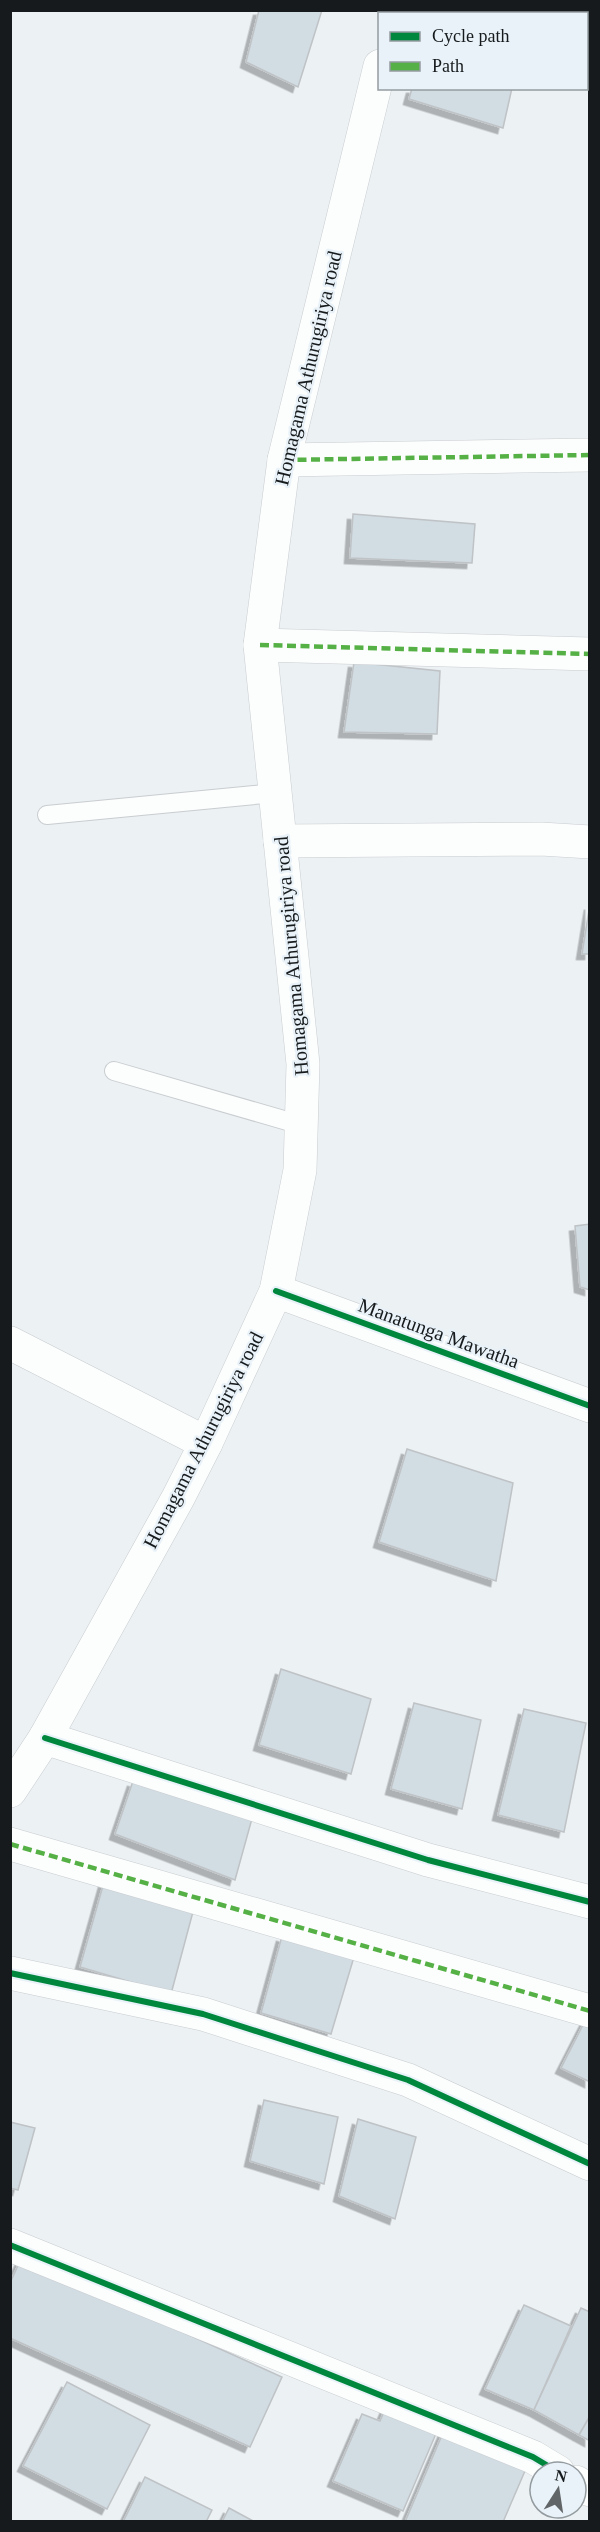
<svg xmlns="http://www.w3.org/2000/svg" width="600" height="2532" font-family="'Times New Roman',serif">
  <defs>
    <filter id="shadow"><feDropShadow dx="-5.5" dy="5.5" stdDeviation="0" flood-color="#0004"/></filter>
  </defs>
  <rect width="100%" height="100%" fill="#ecf1f4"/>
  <g fill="#d1dce3" stroke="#bfc3c6" stroke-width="1.5" filter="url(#shadow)">
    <polygon points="259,10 322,10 298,87 246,62"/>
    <polygon points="437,10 530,10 529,14 436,14"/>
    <polygon points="412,88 512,88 503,128 409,99"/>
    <polygon points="353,514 475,524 472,563 350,558"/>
    <polygon points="354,662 440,671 437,734 344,732"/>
    <polygon points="590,904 590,954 582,954"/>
    <polygon points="590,1224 590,1290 580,1287 575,1226"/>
    <polygon points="407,1449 513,1483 496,1581 379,1542"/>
    <polygon points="281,1669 371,1699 351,1774 259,1745"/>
    <polygon points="414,1703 481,1720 462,1809 391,1789"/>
    <polygon points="524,1709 586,1723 564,1832 498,1815"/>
    <polygon points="133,1781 253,1815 235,1880 115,1834"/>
    <polygon points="104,1882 194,1908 171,1994 80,1967"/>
    <polygon points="282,1936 354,1957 331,2034 261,2013"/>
    <polygon points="588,2015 590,2016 590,2082 561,2068"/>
    <polygon points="264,2100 338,2117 324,2184 250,2161"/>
    <polygon points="358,2119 416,2137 395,2219 339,2196"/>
    <polygon points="10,2122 35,2128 18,2190 10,2188"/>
    <polygon points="21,2259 282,2377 250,2447 10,2338 10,2283"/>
    <polygon points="524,2305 571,2326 534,2410 485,2389"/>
    <polygon points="581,2308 590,2312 590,2416 579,2435 534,2410"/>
    <polygon points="67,2382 150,2425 107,2509 23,2466"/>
    <polygon points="386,2407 438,2429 403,2511 333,2481 362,2414 380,2421"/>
    <polygon points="590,2416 590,2441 579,2435"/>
    <polygon points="445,2428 528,2464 503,2522 405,2522"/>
    <polygon points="145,2477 212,2510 206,2522 123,2522"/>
    <polygon points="229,2508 255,2522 222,2522"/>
  </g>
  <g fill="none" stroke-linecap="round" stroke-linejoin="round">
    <g stroke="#c9cdd0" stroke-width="20">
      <g id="lane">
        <polyline points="47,815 275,793"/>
        <polyline points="114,1071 301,1125"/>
      </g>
    </g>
    <g stroke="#c9cdd0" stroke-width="34">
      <g id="street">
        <polyline points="284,460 590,455"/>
        <polyline points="260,645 590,654"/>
        <polyline points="280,841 541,839 590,842"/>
        <polyline points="276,1291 590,1406"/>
        <polyline points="10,1343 206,1443"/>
        <polyline points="45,1738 428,1860 590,1902"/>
        <polyline points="10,1844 590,2011"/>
        <polyline points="10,1973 203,2014 408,2080 590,2164"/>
        <polyline points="10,2245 533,2457 558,2472"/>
        <polyline points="576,2482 590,2490"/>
      </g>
    </g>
    <g stroke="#c9cdd0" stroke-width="34">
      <g id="primary">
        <polyline points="394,14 395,10"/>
        <polyline points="10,1791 45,1738 178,1498 206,1443 276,1291 300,1170 303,1064 260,645 284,460 380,66"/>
      </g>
    </g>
    <use href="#lane" stroke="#fcfdfd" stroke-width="18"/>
    <use href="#street" stroke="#fcfdfd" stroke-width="33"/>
    <use href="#primary" stroke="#fcfdfd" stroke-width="33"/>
    <g stroke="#55b145" stroke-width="4.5" stroke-dasharray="9 4.5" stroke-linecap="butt">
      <polyline points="284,460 590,455"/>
      <polyline points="260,645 590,654"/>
      <polyline points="10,1844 590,2011"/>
    </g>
    <g stroke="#e8f2f8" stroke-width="10">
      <g id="cycleway">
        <polyline points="276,1291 590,1406"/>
        <polyline points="45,1738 428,1860 590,1902"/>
        <polyline points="10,1973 203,2014 408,2080 590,2164"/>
        <polyline points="10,2245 533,2457 558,2472"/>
      </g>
    </g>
    <use href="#cycleway" stroke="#00873e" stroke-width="6"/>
  </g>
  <g text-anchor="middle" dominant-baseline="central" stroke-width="4.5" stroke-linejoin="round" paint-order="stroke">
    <g font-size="20" fill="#161a1c" stroke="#e8f2f8">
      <text transform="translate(308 368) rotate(-77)">Homagama Athurugiriya road</text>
      <text transform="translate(291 956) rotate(-95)">Homagama Athurugiriya road</text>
      <text transform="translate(439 1333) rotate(20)">Manatunga Mawatha</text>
      <text transform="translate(203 1440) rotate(-63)">Homagama Athurugiriya road</text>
    </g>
  </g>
  <rect width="600" height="2532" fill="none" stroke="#161a1c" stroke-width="24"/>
  <rect x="378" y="12" width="210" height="78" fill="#e8f2f8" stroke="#949ca0" stroke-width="1.5"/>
  <rect x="390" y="32" width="30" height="9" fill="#00873e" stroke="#949ca0" stroke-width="1.5"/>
  <text x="432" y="42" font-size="18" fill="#161a1c">Cycle path</text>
  <rect x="390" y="62" width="30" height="9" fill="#55b145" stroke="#949ca0" stroke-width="1.5"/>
  <text x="432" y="72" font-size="18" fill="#161a1c">Path</text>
  <g transform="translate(558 2490) rotate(12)"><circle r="28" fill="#e8f2f8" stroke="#949ca0" stroke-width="1.5"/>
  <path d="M0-4.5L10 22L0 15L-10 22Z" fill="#616568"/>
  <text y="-9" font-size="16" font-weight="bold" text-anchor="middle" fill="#161a1c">N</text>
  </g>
</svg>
